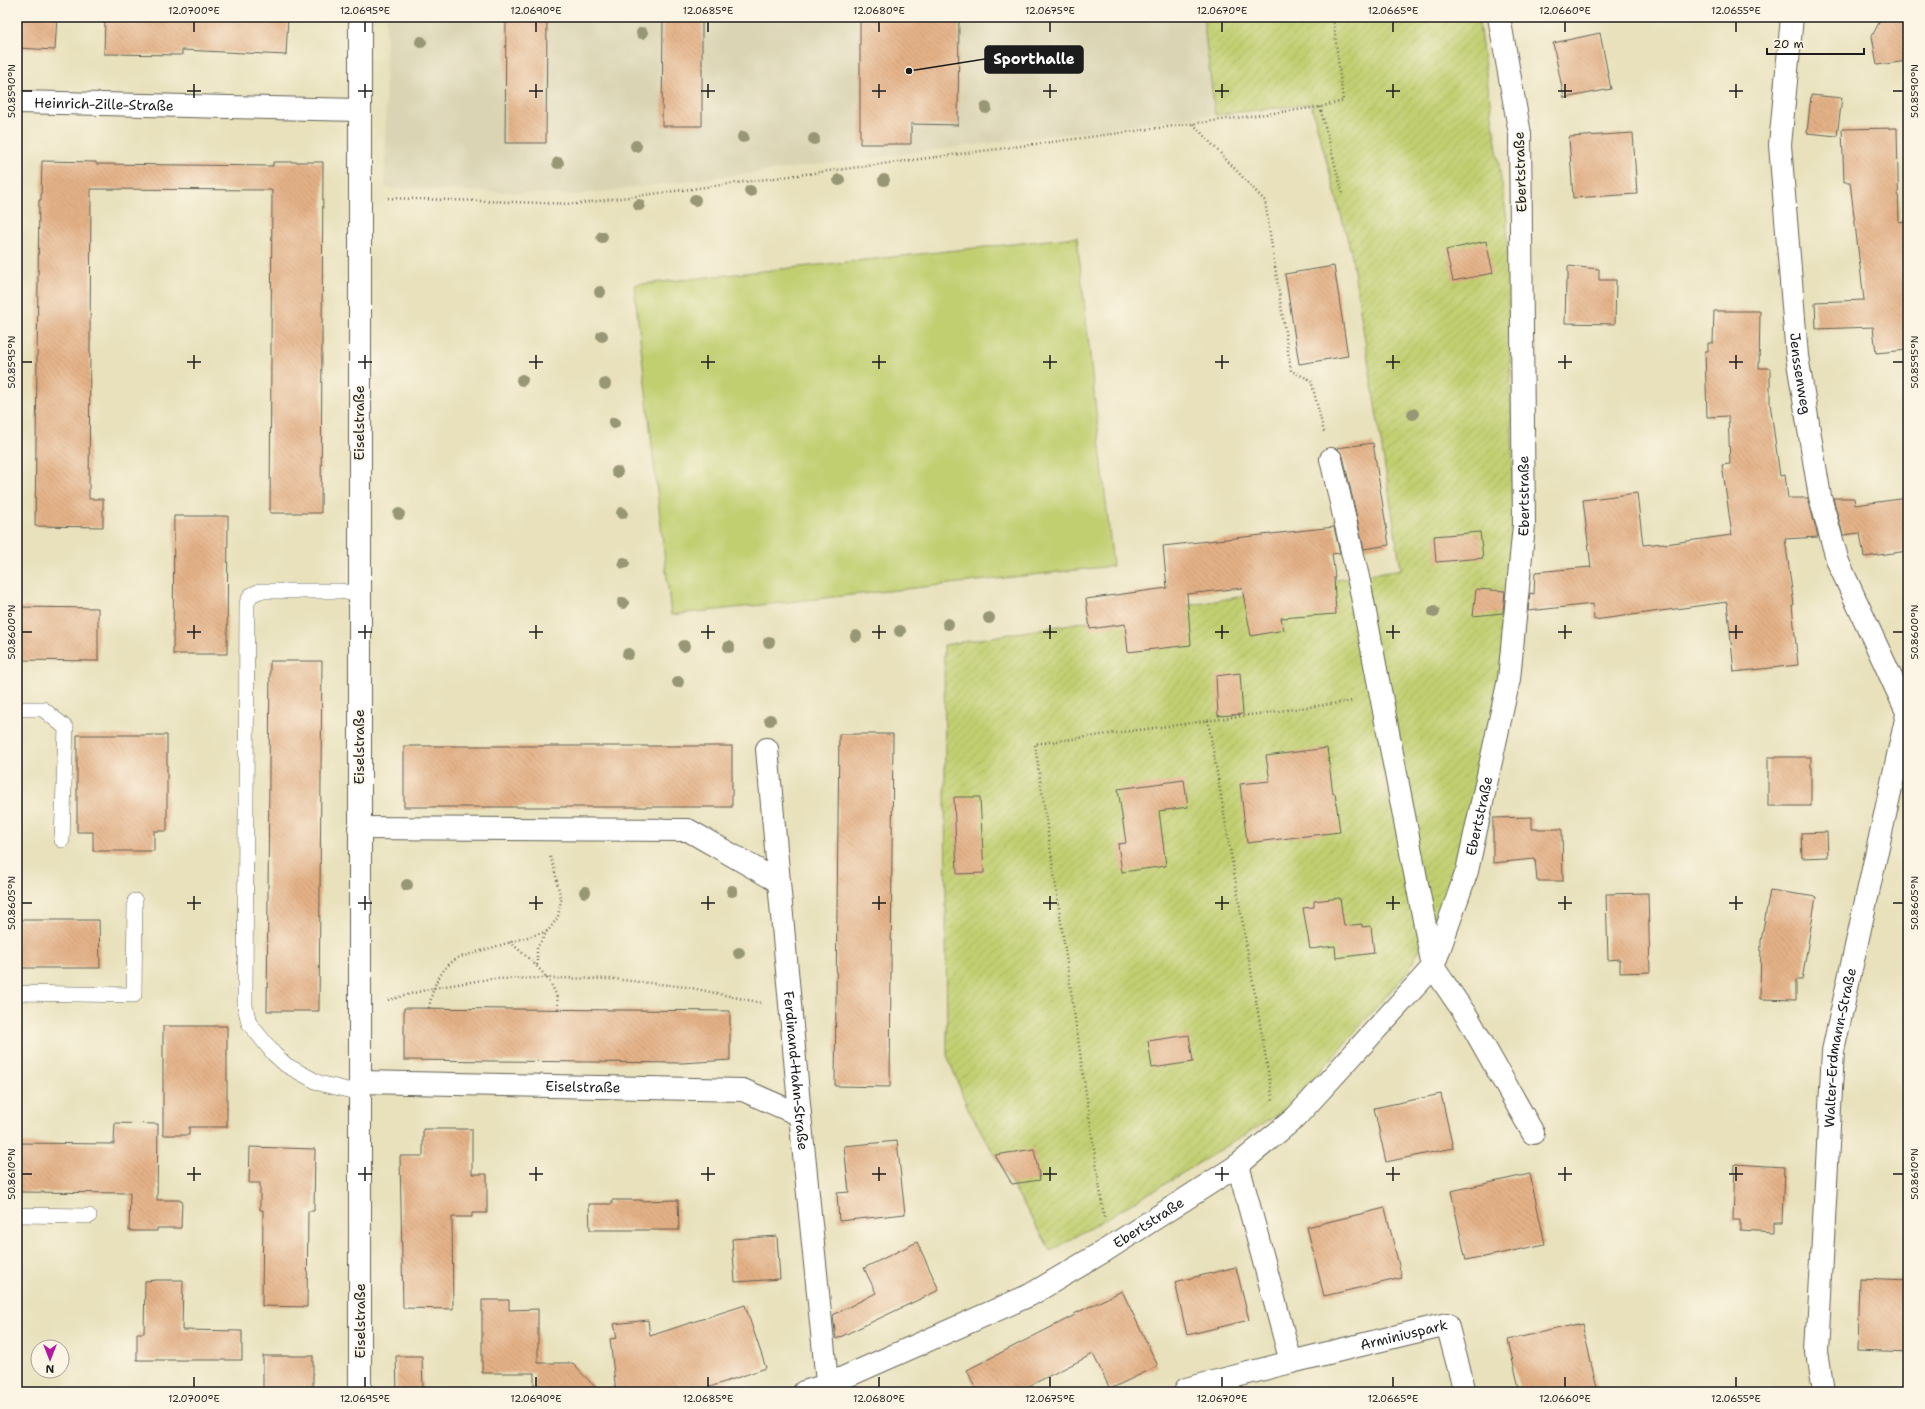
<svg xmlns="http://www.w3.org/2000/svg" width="1925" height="1409" font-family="'Shantell Sans',sans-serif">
  <defs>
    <pattern id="garden-furrows" width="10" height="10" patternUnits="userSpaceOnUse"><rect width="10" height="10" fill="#c1cf71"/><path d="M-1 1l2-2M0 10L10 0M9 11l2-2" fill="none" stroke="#a5b161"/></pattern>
    <pattern id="building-back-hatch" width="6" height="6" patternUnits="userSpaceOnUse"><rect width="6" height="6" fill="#e4b186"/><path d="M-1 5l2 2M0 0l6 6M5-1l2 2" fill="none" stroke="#c39873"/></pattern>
  </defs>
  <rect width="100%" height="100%" fill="#fcf5e5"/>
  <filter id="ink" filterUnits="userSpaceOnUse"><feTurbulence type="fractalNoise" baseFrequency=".025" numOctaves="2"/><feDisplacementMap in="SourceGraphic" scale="8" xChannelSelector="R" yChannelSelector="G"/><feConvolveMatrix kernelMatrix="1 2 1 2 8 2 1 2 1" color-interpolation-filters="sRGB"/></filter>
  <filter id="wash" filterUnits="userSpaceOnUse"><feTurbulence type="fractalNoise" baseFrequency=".012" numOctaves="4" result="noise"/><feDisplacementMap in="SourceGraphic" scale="16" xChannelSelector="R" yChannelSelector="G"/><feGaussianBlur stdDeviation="0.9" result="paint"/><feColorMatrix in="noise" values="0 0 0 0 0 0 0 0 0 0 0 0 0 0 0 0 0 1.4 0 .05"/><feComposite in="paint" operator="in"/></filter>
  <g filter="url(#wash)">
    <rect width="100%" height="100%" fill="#e8e1bc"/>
    <polygon fill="#dad4b4" points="386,17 1203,17 1215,115 574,195 385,188"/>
    <polygon fill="#c1cf71" stroke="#6e7646" points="1077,237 1113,566 671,615 634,285"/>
    <polygon fill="url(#garden-furrows)" stroke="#6e7646" points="1203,17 1478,17 1507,220 1514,523 1500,678 1483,768 1450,889 1408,971 1287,1109 1168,1182 1051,1251 969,1111 947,1055 944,645 1089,621 1133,615 1401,569 1351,252 1311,104 1215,115"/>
    <g id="blocks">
      <g fill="url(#building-back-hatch)">
        <polygon points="17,17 57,17 55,50 17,48"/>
        <polygon points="105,17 288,17 286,55 182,50 182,55 104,54"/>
        <polygon points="506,17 547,17 546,143 505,143"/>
        <polygon points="663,17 702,17 702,126 662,126"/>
        <polygon points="860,17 959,17 958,125 911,124 911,144 860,144"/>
        <polygon points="1882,17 1908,17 1908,61 1877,65 1872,36"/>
        <polygon points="1600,33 1611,89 1564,98 1553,43"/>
        <polygon points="1811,95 1842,98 1837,136 1807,133"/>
        <polygon points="1897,128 1899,222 1905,221 1908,246 1908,350 1876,353 1873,327 1816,329 1815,302 1864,300 1850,182 1844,182 1842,129"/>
        <polygon points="1633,133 1637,194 1573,198 1569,137"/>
        <polygon points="42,161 96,162 96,164 273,166 273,162 323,162 321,513 270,513 272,190 91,189 89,499 103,499 103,527 35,526 39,200 41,200"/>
        <polygon points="1486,241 1493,273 1453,281 1446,250"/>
        <polygon points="1334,266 1348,356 1299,364 1285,274"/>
        <polygon points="1568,266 1599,269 1599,280 1616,280 1615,324 1565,323 1566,280 1568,280"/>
        <polygon points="1714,311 1760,311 1759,368 1770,368 1770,403 1780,476 1785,475 1788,498 1808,498 1818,537 1785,539 1794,605 1792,605 1798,665 1734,672 1727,602 1594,620 1593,604 1528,611 1530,593 1534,594 1535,572 1591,567 1583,500 1637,493 1643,545 1664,543 1665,544 1732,535 1722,465 1730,464 1728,416 1707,417 1705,351 1708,351 1708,343 1713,343"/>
        <polygon points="1373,443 1389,545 1364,549 1343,456 1337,448"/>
        <polygon points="1833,498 1854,498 1855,505 1908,498 1908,551 1864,557 1860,533 1843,535"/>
        <polygon points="174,516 228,516 227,654 173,654"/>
        <polygon points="1334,527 1340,553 1332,554 1335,577 1334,577 1336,614 1281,618 1284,630 1251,636 1242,588 1187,594 1191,645 1128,652 1125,624 1090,629 1086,599 1167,588 1163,546"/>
        <polygon points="1480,532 1483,558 1436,562 1434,536"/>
        <polygon points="1476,589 1505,591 1503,613 1473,616"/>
        <polygon points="17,607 98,608 98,661 17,660"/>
        <polygon points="270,661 322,661 319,1011 267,1011"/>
        <polygon points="1240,673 1243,714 1218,716 1216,676"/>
        <polygon points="839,734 893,734 890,1087 835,1086"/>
        <polygon points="77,735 167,735 167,831 154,831 154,851 93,851 93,832 77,832"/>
        <rect x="404" y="746" width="328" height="61"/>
        <polygon points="1327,748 1333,794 1335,793 1340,832 1247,843 1240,784 1270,781 1266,756"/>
        <rect x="1768" y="757" width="43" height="49"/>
        <polygon points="1184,780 1188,807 1159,811 1166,866 1122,872 1118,844 1126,843 1118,789"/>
        <polygon points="954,797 980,797 984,873 957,874"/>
        <polygon points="1532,817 1532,829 1562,829 1563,881 1537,881 1535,859 1493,863 1493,818"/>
        <polygon points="1827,832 1828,857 1802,858 1801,833"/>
        <polygon points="1770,890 1816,897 1802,980 1796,980 1796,1000 1760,999 1761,941"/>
        <polygon points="1648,893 1650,972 1620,973 1620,959 1608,960 1606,894"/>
        <polygon points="1340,898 1344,926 1362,924 1362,927 1371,926 1374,953 1336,958 1335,946 1310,949 1303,908 1314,907 1314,901"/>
        <polygon points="17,920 99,920 100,968 17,968"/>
        <polygon points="404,1008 730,1011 730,1060 682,1063 404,1060"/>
        <polygon points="163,1026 227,1026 227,1127 189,1127 189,1135 163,1135"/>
        <polygon points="1189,1035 1193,1062 1152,1068 1148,1041"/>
        <polygon points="1441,1094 1453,1148 1386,1162 1374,1108"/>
        <polygon points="115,1123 158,1124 157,1200 182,1200 181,1228 157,1228 157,1231 129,1231 130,1193 17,1192 17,1143 114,1144"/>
        <polygon points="423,1129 472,1129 472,1174 487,1174 487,1213 472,1213 472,1217 452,1217 453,1309 403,1308 400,1156 423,1156"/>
        <polygon points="897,1141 905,1214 839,1221 837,1193 849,1192 844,1146"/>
        <polygon points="250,1147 315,1149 314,1211 308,1211 307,1307 262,1306 263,1210 260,1210 260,1183 249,1183"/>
        <polygon points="1034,1149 1040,1180 1012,1184 995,1155"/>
        <polygon points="1735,1164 1784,1167 1782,1222 1774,1222 1774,1232 1740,1230 1740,1220 1733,1220"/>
        <polygon points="1530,1174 1545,1244 1466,1261 1451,1191"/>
        <polygon points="612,1200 641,1200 641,1201 678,1200 679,1230 590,1230 589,1204 612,1204"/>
        <polygon points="1385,1208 1402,1278 1324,1296 1307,1227"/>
        <polygon points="777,1236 780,1279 735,1282 732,1239"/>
        <polygon points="917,1242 939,1290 836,1339 833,1315 876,1293 864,1268"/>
        <polygon points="1236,1267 1249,1320 1187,1335 1175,1282"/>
        <polygon points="1860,1278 1908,1280 1908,1352 1858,1350"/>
        <polygon points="157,1280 183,1280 182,1330 242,1331 242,1360 137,1360 137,1333 144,1333 145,1281"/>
        <polygon points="1122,1291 1158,1366 1110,1389 1093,1354 1017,1392 977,1392 967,1370 1075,1315 1074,1314"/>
        <polygon points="482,1300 509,1300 509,1310 538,1309 538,1363 572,1363 600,1392 534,1392 534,1373 482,1373"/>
        <polygon points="745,1305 766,1368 695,1392 616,1392 610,1339 617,1338 614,1324 648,1320 650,1336"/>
        <polygon points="1582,1323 1598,1392 1520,1392 1508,1340"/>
        <rect x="263" y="1356" width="50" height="36"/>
        <polygon points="396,1356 422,1356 423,1392 397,1392"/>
      </g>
    </g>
  </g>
  <g filter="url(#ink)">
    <use href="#blocks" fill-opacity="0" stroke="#636154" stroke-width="1"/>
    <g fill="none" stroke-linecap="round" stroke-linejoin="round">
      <g stroke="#636154" stroke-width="16">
        <g id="service">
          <polyline points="359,595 341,591 260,591 251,595 247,603 245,1006 249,1023 274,1054 286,1065 319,1083 360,1093"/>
          <polyline points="17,709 43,709 66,728 62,840"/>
          <polyline points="17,993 134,995 135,901"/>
          <polyline points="17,1215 89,1216"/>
        </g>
      </g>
      <g stroke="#636154" stroke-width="24">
        <g id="minor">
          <polyline points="360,17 360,1392"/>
          <path id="s1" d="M1792 17 1780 145 1797 356 1820 497 1838 562 1908 714"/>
          <path id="s2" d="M17 102 359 110"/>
          <polyline points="1331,459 1360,586 1433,967 1468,1018 1533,1133"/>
          <path id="s3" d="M767 749 800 1115 828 1392"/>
          <polyline points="359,828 688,830 779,882"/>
          <path id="s4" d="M360 1082 743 1090 800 1115"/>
          <path id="s5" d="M1291 1362 1447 1324 1465 1392"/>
          <path id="s6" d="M804 1392 827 1385 1030 1295 1106 1250 1238 1165 1295 1118 1433 967 1467 871 1509 679 1524 525 1520 134 1499 17"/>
          <polyline points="1186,1392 1186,1389 1291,1362 1238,1165"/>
          <path id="s7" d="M1823 1392 1817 1352 1833 1051 1908 710"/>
        </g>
      </g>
      <g stroke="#636154" stroke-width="2.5" stroke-dasharray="1 3" stroke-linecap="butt">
        <polyline points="1320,107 1343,195"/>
        <polyline points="1193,124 1265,201 1291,371 1311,380 1324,432"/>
        <polyline points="388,198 575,204 1320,107 1343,101 1333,17"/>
        <polyline points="1208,720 1273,1100"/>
        <path d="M510 942C529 959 559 981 558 1009"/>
        <polyline points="537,965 537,948 547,931"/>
        <polyline points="388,1000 433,988 489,979 546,978 613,979 687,987 762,1003"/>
        <path d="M429 1008C433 986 438 972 457 958L548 931 558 917 561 900 554 867 550 857"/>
        <polyline points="1104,1217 1035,744 1353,701"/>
      </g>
      <use href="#service" stroke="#fff" stroke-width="15"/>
      <use href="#minor" stroke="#fff" stroke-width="22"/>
    </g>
    <g fill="#989774">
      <circle cx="642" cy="33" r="6"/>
      <circle cx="421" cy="42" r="6"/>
      <circle cx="986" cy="108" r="6"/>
      <circle cx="743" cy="137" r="6"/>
      <circle cx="814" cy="139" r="6"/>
      <circle cx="636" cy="146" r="6"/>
      <circle cx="558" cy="163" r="6"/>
      <circle cx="839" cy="180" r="6"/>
      <circle cx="884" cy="180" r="6"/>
      <circle cx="750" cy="191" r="6"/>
      <circle cx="695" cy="200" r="6"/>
      <circle cx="639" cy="205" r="6"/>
      <circle cx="602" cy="237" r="6"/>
      <circle cx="600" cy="292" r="6"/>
      <circle cx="602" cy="336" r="6"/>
      <circle cx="522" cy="380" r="6"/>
      <circle cx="605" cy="384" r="6"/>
      <circle cx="1413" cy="414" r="6"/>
      <circle cx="614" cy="423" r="6"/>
      <circle cx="617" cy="472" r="6"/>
      <circle cx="622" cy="513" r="6"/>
      <circle cx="399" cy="514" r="6"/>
      <circle cx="624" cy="563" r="6"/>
      <circle cx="623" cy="603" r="6"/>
      <circle cx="1434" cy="612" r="6"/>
      <circle cx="989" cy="618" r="6"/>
      <circle cx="948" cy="624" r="6"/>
      <circle cx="900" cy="631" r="6"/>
      <circle cx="856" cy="636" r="6"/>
      <circle cx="769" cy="642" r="6"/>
      <circle cx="684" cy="646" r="6"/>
      <circle cx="729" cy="647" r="6"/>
      <circle cx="628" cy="654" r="6"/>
      <circle cx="678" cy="682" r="6"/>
      <circle cx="770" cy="720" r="6"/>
      <circle cx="407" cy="885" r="6"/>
      <circle cx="732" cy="891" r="6"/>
      <circle cx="585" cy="892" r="6"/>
      <circle cx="739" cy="953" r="6"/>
    </g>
  </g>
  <path fill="none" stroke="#1c1c1c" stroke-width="1.5" d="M194 22V32M365 22V32M536 22V32M708 22V32M879 22V32M1050 22V32M1222 22V32M1393 22V32M1565 22V32M1736 22V32M194 84V98M365 84V98M536 84V98M708 84V98M879 84V98M1050 84V98M1222 84V98M1393 84V98M1565 84V98M1736 84V98M22 91H32M187 91H201M358 91H372M529 91H543M701 91H715M872 91H886M1043 91H1057M1215 91H1229M1386 91H1400M1558 91H1572M1729 91H1743M1893 91H1903M194 355V369M365 355V369M536 355V369M708 355V369M879 355V369M1050 355V369M1222 355V369M1393 355V369M1565 355V369M1736 355V369M22 362H32M187 362H201M358 362H372M529 362H543M701 362H715M872 362H886M1043 362H1057M1215 362H1229M1386 362H1400M1558 362H1572M1729 362H1743M1893 362H1903M194 625V639M365 625V639M536 625V639M708 625V639M879 625V639M1050 625V639M1222 625V639M1393 625V639M1565 625V639M1736 625V639M22 632H32M187 632H201M358 632H372M529 632H543M701 632H715M872 632H886M1043 632H1057M1215 632H1229M1386 632H1400M1558 632H1572M1729 632H1743M1893 632H1903M194 896V910M365 896V910M536 896V910M708 896V910M879 896V910M1050 896V910M1222 896V910M1393 896V910M1565 896V910M1736 896V910M22 903H32M187 903H201M358 903H372M529 903H543M701 903H715M872 903H886M1043 903H1057M1215 903H1229M1386 903H1400M1558 903H1572M1729 903H1743M1893 903H1903M194 1167V1181M365 1167V1181M536 1167V1181M708 1167V1181M879 1167V1181M1050 1167V1181M1222 1167V1181M1393 1167V1181M1565 1167V1181M1736 1167V1181M22 1174H32M187 1174H201M358 1174H372M529 1174H543M701 1174H715M872 1174H886M1043 1174H1057M1215 1174H1229M1386 1174H1400M1558 1174H1572M1729 1174H1743M1893 1174H1903M194 1377V1387M365 1377V1387M536 1377V1387M708 1377V1387M879 1377V1387M1050 1377V1387M1222 1377V1387M1393 1377V1387M1565 1377V1387M1736 1377V1387"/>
  <g text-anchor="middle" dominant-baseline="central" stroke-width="3" stroke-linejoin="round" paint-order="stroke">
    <g font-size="14" fill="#1c1c1c" stroke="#fcf5e5">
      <text stroke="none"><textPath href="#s2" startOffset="87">Heinrich-Zille-Straße</textPath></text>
      <text transform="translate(1520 172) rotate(-92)">Ebertstraße</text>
      <text stroke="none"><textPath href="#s1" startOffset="358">Jenssenweg</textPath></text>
      <text transform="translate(359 423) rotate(-90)">Eiselstraße</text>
      <text stroke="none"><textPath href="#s6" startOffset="1252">Ebertstraße</textPath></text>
      <text transform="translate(359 747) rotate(-90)">Eiselstraße</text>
      <text stroke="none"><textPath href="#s6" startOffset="928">Ebertstraße</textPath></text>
      <text stroke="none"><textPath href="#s7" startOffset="346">Walter-Erdmann-Straße</textPath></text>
      <text stroke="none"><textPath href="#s3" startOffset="323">Ferdinand-Hahn-Straße</textPath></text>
      <text stroke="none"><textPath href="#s4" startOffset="223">Eiselstraße</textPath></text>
      <text stroke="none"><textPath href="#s6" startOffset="385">Ebertstraße</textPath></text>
      <text transform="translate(360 1321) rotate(-90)">Eiselstraße</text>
      <text stroke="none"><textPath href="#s5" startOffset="116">Arminiuspark</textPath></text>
    </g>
  </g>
  <path fill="none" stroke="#1c1c1c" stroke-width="1.5" d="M909 71L985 59"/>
  <circle fill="#1c1c1c" stroke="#fcf5e5" stroke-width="1.5" cx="909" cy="71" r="4"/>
  <rect fill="#1c1c1c" stroke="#1c1c1c" stroke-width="1.5" x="985" y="46" width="98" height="27" rx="4"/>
  <g font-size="15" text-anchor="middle" font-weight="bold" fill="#fff">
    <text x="1034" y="64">Sporthalle</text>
  </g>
  <rect width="1925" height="1409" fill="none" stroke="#fcf5e5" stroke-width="44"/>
  <g transform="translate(50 1359) rotate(180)"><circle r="19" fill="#fcf5e5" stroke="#a29e95"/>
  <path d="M0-3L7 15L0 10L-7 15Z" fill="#b5179e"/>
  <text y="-6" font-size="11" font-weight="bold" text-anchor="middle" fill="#1c1c1c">N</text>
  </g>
  <path d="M1767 48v6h97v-6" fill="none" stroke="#1c1c1c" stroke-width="2"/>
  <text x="1773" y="48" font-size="12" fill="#1c1c1c" stroke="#fcf5e5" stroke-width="3" paint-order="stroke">20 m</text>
  <rect x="22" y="22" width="1881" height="1365" fill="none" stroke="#1c1c1c" stroke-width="1.5"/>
  <g font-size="10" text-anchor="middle" fill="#1c1c1c">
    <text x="194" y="14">12.0700°E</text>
    <text x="365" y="14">12.0695°E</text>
    <text x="536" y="14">12.0690°E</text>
    <text x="708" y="14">12.0685°E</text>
    <text x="879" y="14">12.0680°E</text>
    <text x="1050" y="14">12.0675°E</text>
    <text x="1222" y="14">12.0670°E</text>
    <text x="1393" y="14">12.0665°E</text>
    <text x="1565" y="14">12.0660°E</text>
    <text x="1736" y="14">12.0655°E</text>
    <text transform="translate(1914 91) rotate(-90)" y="4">50.8590°N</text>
    <text transform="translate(11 91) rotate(-90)" y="4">50.8590°N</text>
    <text transform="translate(1914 362) rotate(-90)" y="4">50.8595°N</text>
    <text transform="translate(11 362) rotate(-90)" y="4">50.8595°N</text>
    <text transform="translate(1914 632) rotate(-90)" y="4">50.8600°N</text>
    <text transform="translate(11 632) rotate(-90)" y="4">50.8600°N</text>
    <text transform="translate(1914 903) rotate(-90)" y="4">50.8605°N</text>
    <text transform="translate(11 903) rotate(-90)" y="4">50.8605°N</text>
    <text transform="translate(1914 1174) rotate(-90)" y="4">50.8610°N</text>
    <text transform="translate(11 1174) rotate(-90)" y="4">50.8610°N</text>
    <text x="194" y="1402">12.0700°E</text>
    <text x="365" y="1402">12.0695°E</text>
    <text x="536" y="1402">12.0690°E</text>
    <text x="708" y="1402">12.0685°E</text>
    <text x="879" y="1402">12.0680°E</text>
    <text x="1050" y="1402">12.0675°E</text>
    <text x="1222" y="1402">12.0670°E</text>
    <text x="1393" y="1402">12.0665°E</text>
    <text x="1565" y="1402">12.0660°E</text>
    <text x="1736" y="1402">12.0655°E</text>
  </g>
</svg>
